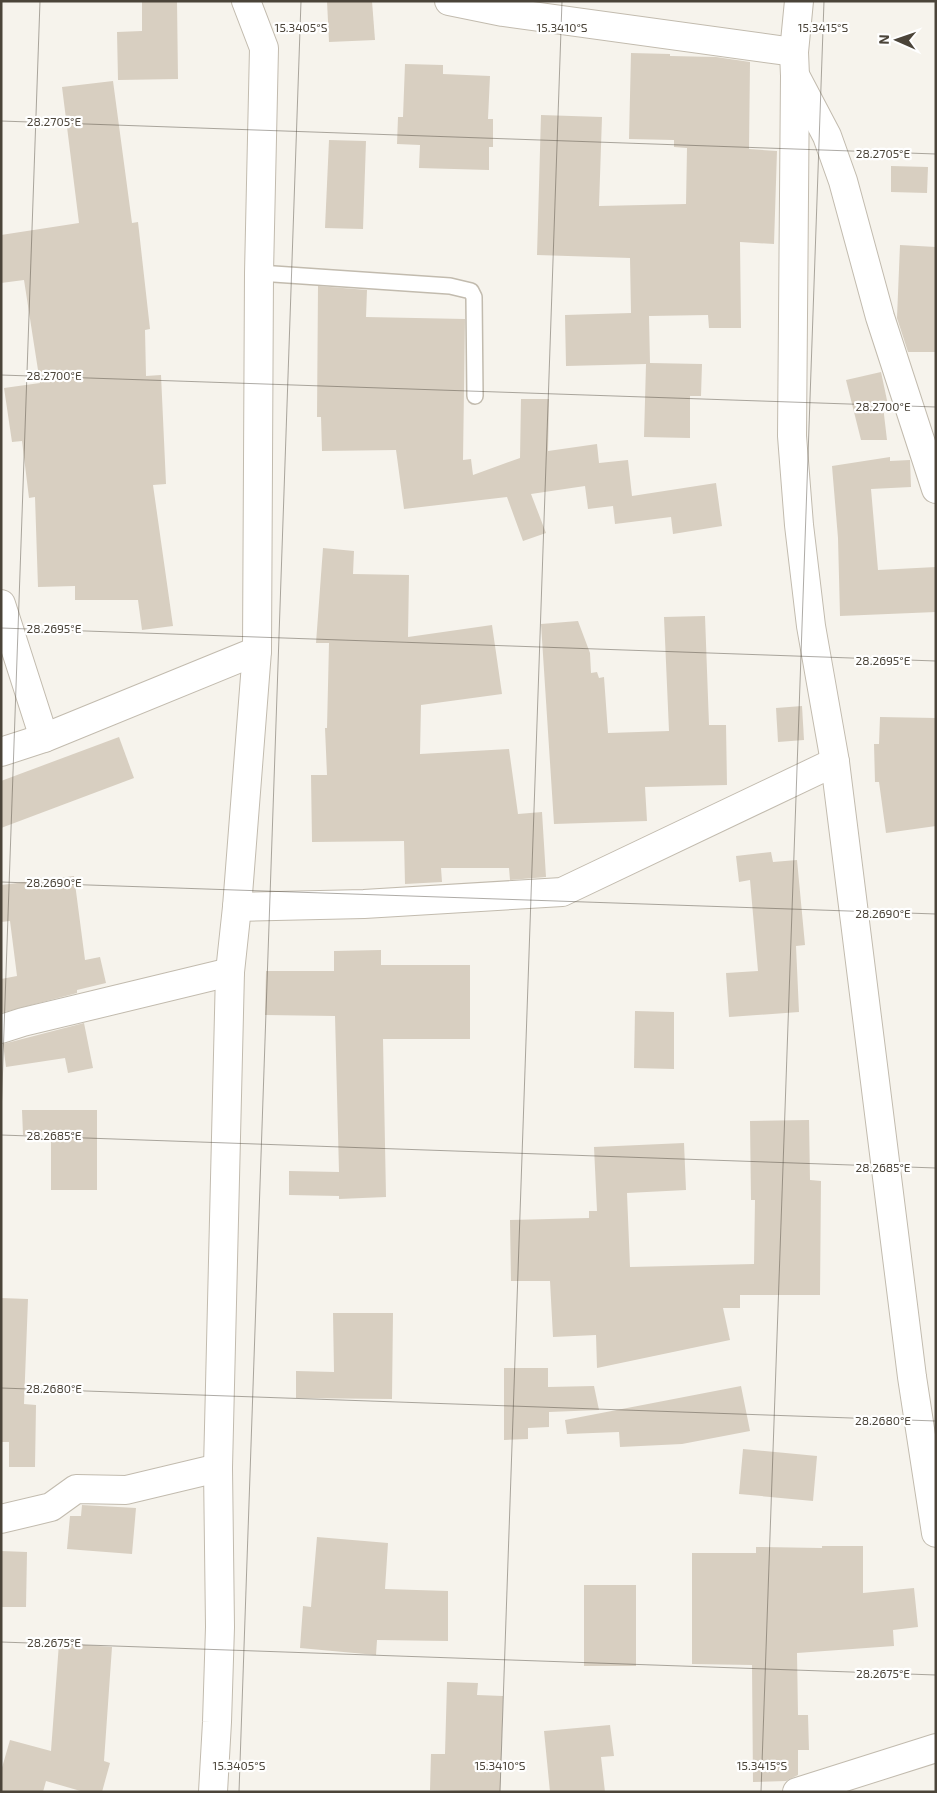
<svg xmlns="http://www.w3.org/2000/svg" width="937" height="1793" font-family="'Exo 2',sans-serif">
  <rect width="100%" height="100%" fill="#f6f3ec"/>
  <g fill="#d8cfc1">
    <polygon points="142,1 177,1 178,79 118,80 117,32 142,31"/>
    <polygon points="327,1 372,1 375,40 329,42"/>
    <polygon points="631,53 670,54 670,56 716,57 750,62 749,149 777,151 774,244 740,242 741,328 709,328 708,315 649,316 650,363 702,364 701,396 690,396 690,438 644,437 646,364 566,366 565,315 631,313 630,258 537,255 541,115 602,117 599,206 686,204 687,148 674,147 674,140 629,139"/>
    <polygon points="405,64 443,65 443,74 490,76 488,119 493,119 493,147 489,147 489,170 419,168 420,145 397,144 398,117 403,117"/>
    <polygon points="113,81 132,223 138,222 150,329 145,330 146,376 161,375 166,484 153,485 173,626 142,630 138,600 75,600 75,586 38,587 35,497 29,498 22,441 12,442 4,388 40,383 24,280 1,283 1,235 79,223 62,87"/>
    <polygon points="329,140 366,141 363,229 325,228"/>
    <polygon points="891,166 928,167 927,193 891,192"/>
    <polygon points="900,245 936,247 936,352 908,352 897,318"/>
    <polygon points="318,286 367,290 366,317 465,319 463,460 471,459 473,475 520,458 521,399 549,399 548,451 597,444 599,463 628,460 632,496 716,483 722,526 673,534 671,517 615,524 613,506 588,509 585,486 531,494 546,533 523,541 507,497 404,509 396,450 322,451 321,417 317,417"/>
    <polygon points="881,372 888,405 883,406 887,440 861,440 846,380"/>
    <polygon points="890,457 890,461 910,460 911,487 871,489 878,570 936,567 936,612 840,616 838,538 832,466"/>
    <polygon points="323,548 354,551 353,574 409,575 408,637 492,625 502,694 421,705 420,754 509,749 518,814 542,812 546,877 510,880 509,868 441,868 442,882 405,884 404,841 312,842 311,775 327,775 325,728 327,728 329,643 316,643"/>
    <polygon points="705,616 709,725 726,725 727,785 645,787 647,821 554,824 541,624 578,621 590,653 591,673 597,672 599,678 604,677 608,733 669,731 664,617"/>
    <polygon points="802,706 804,740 778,742 776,708"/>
    <polygon points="880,717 936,718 936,826 886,833 879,782 875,782 874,744 879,744"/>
    <polygon points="119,737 134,778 1,828 1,781"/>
    <polygon points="771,852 773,862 797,860 805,945 796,946 799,1012 729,1017 726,973 758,971 750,880 739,882 736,856"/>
    <polygon points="74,876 85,960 100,957 106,983 77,990 77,993 1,1013 1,979 17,976 10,921 1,922 1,885"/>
    <polygon points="381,950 381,965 470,965 470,1039 383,1039 386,1197 339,1199 339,1196 289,1195 289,1171 339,1172 335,1016 265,1015 266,971 334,971 334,951"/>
    <polygon points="635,1011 674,1012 674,1069 634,1068"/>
    <polygon points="84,1023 93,1068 68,1073 65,1058 6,1067 3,1044"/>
    <polygon points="22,1110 97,1110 97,1190 51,1190 51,1135 23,1135"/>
    <polygon points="809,1120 810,1180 821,1181 820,1295 740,1295 740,1308 723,1308 730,1340 597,1368 596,1335 553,1337 550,1281 511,1281 510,1220 589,1218 589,1211 597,1211 594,1147 684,1143 686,1190 627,1193 630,1267 754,1264 755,1200 751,1200 750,1121"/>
    <polygon points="1,1298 28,1299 24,1404 36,1405 35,1467 9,1467 9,1442 1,1442"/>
    <polygon points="333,1313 393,1313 392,1399 296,1398 296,1371 334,1372"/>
    <polygon points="504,1368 548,1368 548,1387 594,1386 599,1410 549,1412 549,1427 528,1428 528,1439 504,1440"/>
    <polygon points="741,1386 750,1431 682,1444 620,1447 619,1432 567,1434 565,1420"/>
    <polygon points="743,1449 817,1456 813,1501 739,1494"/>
    <polygon points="82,1505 136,1508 132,1554 67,1549 70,1516 81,1516"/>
    <polygon points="317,1537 388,1543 385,1589 448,1591 448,1641 377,1640 376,1655 300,1648 303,1606 311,1607"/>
    <polygon points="822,1546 863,1546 863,1593 914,1588 918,1627 893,1630 894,1646 797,1653 798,1715 808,1715 809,1750 798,1750 798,1775 786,1781 753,1782 752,1665 692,1664 692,1553 756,1553 756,1547 822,1548"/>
    <polygon points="1,1551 27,1552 26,1607 1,1607"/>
    <rect x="584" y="1585" width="52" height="81"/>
    <polygon points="59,1643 112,1647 104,1761 110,1763 102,1792 84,1792 46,1781 43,1792 1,1792 1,1771 10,1740 51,1751"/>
    <polygon points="447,1682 478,1683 477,1695 503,1696 500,1792 430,1790 431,1754 445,1754"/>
    <polygon points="610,1725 614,1756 601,1757 605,1792 550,1792 544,1731"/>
  </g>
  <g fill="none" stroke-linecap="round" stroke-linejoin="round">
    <g stroke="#c2bbae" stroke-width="18">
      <polyline id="lane" points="259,273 450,286 471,291 474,297 475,396"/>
    </g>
    <g stroke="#c2bbae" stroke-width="30">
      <g id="street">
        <polyline points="449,1 503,12 794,52"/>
        <polyline points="799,1 794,52 795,76 792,436 799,525 811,626 835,762 912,1377 936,1533"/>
        <polyline points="797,79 827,136 843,181 880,317 936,489"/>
        <polyline points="1,604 44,738"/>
        <polyline points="1,752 44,738 257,651"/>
        <polyline points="237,907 364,904 562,892 835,762"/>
        <polyline points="1,1029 23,1022 230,972"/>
        <polyline points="1,1519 51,1507 76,1489 126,1490 218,1468"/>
        <polyline points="213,1792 217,1722 220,1627 218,1468 230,972 237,907 257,651 259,273 264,48 246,1"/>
        <polyline points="797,1792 936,1748"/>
      </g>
    </g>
    <use href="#lane" stroke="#fff" stroke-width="15"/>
    <use href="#street" stroke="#fff" stroke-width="28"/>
  </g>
  <path fill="none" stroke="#4b4439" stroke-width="1" stroke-opacity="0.45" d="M1 121 936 154M1 375 936 407M1 628 936 661M1 882 936 914M1 1116 40 1M1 1135 936 1168M1 1388 936 1421M1 1642 936 1675M239 1792 301 1M500 1792 562 1M761 1792 824 1"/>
  <g font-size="12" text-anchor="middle" fill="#4b4439" stroke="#fff" stroke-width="4.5" stroke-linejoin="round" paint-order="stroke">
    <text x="301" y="32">15.3405°S</text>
    <text x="562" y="32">15.3410°S</text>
    <text x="823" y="32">15.3415°S</text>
    <text x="54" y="126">28.2705°E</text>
    <text x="883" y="158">28.2705°E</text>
    <text x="54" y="380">28.2700°E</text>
    <text x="883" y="411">28.2700°E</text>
    <text x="54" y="633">28.2695°E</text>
    <text x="883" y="665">28.2695°E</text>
    <text x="54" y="887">28.2690°E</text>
    <text x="883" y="918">28.2690°E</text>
    <text x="54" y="1140">28.2685°E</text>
    <text x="883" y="1172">28.2685°E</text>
    <text x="54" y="1393">28.2680°E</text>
    <text x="883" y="1425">28.2680°E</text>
    <text x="54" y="1647">28.2675°E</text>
    <text x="883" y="1678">28.2675°E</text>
    <text x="239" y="1770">15.3405°S</text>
    <text x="500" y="1770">15.3410°S</text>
    <text x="762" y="1770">15.3415°S</text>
  </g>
  <rect width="937" height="1793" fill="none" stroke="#4b4439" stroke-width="5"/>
  <g transform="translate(897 40) rotate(272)" stroke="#ffffff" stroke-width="4" paint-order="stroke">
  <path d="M0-4L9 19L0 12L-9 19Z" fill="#4b4439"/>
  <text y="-8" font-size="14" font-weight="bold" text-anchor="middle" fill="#4b4439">N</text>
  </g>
</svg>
